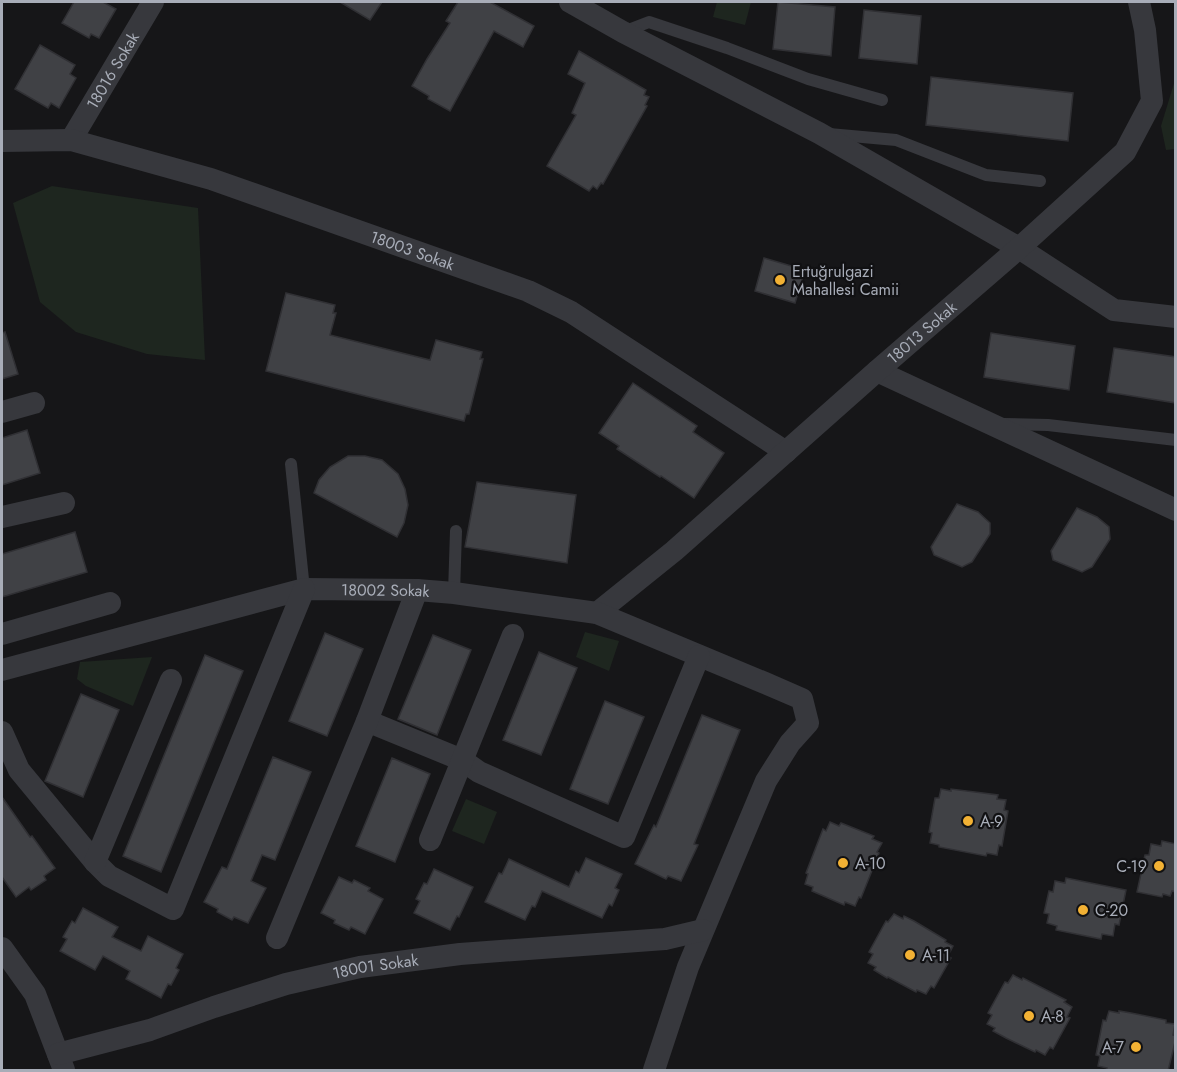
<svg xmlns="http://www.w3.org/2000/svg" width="1177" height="1072" font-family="Jost,sans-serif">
  <rect width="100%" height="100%" fill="#161618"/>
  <g fill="#1e261f">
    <polygon points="717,2 751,2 745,25 713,17"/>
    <polygon points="1175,80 1175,149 1166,150 1161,126"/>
    <polygon points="52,186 198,208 205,360 147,354 76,332 40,302 13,203"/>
    <polygon points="585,632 619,641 609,671 576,657"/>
    <polygon points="152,657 133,706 86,686 77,679 80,662"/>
    <polygon points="466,799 497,812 484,844 452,831"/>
  </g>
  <g fill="#404145" stroke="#303034" stroke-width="1.5">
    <polygon points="74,2 103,2 116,9 99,38 91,34 89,38 62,23"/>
    <polygon points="340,2 382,2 370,20"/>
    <polygon points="458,2 490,2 534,26 523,47 494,31 450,111 428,99 429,96 412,86 427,59 450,23 446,21"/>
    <polygon points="778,2 835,7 831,56 773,49"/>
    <polygon points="864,10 921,16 917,64 859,58"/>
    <polygon points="40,45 75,65 70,74 76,78 59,108 51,103 48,108 15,89"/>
    <polygon points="579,51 646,90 644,95 649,97 645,105 647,106 603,184 601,183 597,189 593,186 589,191 547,166 576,115 572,113 585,83 568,74"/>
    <polygon points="931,77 1073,93 1068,141 926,125"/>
    <polygon points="764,258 805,270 795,303 755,291"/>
    <polygon points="286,293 335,305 333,313 336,313 330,335 430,360 436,340 482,352 480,359 483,359 469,414 466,414 464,421 266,371"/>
    <polygon points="5,332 18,374 2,379 2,333"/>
    <polygon points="991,333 1075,346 1069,390 984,377"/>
    <polygon points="1114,348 1176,357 1176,403 1107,392"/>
    <polygon points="633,383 697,426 693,432 724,453 694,498 661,476 660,477 617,449 619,446 599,433"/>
    <polygon points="27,430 40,473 2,485 2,438"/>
    <polygon points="348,456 365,456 382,460 398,474 405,489 408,505 404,523 397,537 314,493 319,480 330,467"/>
    <polygon points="477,482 576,495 567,563 465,547"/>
    <polygon points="957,504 978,512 990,523 990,534 972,562 962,567 934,555 931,547"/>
    <polygon points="1077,508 1097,517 1109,527 1110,539 1092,567 1082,572 1053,560 1051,551"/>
    <polygon points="75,532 87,572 2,597 2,554"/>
    <polygon points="325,633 363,649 327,736 289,721"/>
    <polygon points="433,635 471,650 437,735 398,719"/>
    <polygon points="539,652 577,668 541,755 503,740"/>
    <polygon points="205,655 243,671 161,872 123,856"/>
    <polygon points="81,694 119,710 83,797 45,781"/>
    <polygon points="605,701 644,717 608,804 570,789"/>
    <polygon points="702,715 740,730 694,844 698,845 681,881 668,876 666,879 635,864 654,825 656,827"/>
    <polygon points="273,757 311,772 275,860 262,855 251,881 266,888 248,923 234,917 232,920 217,912 218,909 204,902 222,867 227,869"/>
    <polygon points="392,758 430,774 395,862 356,846"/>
    <polygon points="941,789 951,791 951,789 983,793 998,795 997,799 1006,800 1004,810 1008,811 1002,846 999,845 997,855 987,853 986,856 939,847 939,845 930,843 932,833 929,832 935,798 939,798"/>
    <polygon points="2,797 30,837 32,836 55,868 44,876 46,880 31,890 29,887 16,897 2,877"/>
    <polygon points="830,822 839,826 841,823 874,836 872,839 882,843 877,852 879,853 861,898 859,897 855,906 845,902 844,905 812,891 813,887 805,884 808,874 806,873 823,829 826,831"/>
    <polygon points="1162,841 1176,844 1176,892 1172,891 1170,896 1163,894 1162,897 1137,892 1145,855 1149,855 1151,844 1161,846"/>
    <polygon points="586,858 622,874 615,888 619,890 612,906 609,904 602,918 542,891 535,907 532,906 525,920 485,902 499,873 502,874 509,859 569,887 576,871 579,873"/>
    <polygon points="434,869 473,887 459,917 457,916 450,930 414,913 420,901 416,899 424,883 427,884"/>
    <polygon points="339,877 352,883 354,880 370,888 368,891 383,899 365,934 351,927 349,930 334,923 335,920 321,913"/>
    <polygon points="1066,878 1126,890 1119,925 1115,924 1113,936 1102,934 1101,939 1056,930 1057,926 1047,923 1049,914 1044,913 1049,891 1053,892 1055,881 1065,883"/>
    <polygon points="83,908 118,927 112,937 141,951 148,936 183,954 176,968 179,970 171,985 168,984 161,998 126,979 130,971 103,956 95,970 60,951 67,939 63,937 72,921 75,923"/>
    <polygon points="894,914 903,919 904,916 914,921 946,940 945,942 953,946 948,956 951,958 934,988 931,986 926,994 917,990 916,992 888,977 887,978 874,970 876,967 868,963 873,954 869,952 886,921 888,922"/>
    <polygon points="1013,975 1022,980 1023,978 1066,1000 1064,1002 1072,1007 1067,1017 1070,1018 1053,1049 1050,1047 1045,1055 1036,1050 1035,1052 1006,1038 993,1031 995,1028 987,1024 992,1015 988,1013 1005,982 1008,983"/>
    <polygon points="1109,1011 1119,1013 1119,1011 1131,1013 1166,1020 1166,1023 1175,1024 1173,1035 1176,1036 1176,1038 1168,1071 1106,1071 1107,1068 1098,1066 1100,1056 1096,1055 1103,1020 1106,1021"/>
  </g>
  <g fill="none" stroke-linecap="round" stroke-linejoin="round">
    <g stroke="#37383d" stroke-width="12">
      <polyline points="623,32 649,22 727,48 808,79 882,100"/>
      <polyline points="829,134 896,140 986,175 1040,181"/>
      <polyline points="1004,424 1048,425 1176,440"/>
      <polyline points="291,464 304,589"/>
      <polyline points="454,593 456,531"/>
    </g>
    <g stroke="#37383d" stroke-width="22">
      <polyline points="570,2 623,32 819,133 1019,248 1114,310 1176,317"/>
      <path id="s1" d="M71 140 153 2"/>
      <path id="s2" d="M2 141 71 140 211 179 528 291 571 312 786 452"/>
      <polyline points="877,371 1176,510"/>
      <polyline points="2,412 34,403"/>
      <polyline points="2,517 64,503"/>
      <path id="s3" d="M597 613 674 551 877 371 1019 248 1125 152 1152 101 1145 30 1139 2"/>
      <polyline points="2,634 110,603"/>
      <path id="s4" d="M2 670 304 589 417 590 454 593 597 613 765 683 802 699 808 723 790 743 766 781 688 967 654 1070"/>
      <polyline points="367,721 462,760 479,772 624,837 699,656"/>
      <polyline points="2,732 19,770 95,862 109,876 173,909 304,589"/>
      <polyline points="430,840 513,635"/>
      <polyline points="95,862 171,680"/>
      <polyline points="277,938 367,721 417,590"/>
      <polyline points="2,948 35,994 64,1070"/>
      <path id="s5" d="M58 1054 150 1030 214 1007 286 984 360 967 460 954 665 939 703 930"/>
    </g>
  </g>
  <g fill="#f2b134" stroke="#111113" stroke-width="2">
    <circle cx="780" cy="280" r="6"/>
    <circle cx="968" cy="821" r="6"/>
    <circle cx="843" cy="863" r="6"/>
    <circle cx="1159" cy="866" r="6"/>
    <circle cx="1083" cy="910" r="6"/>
    <circle cx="910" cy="955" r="6"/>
    <circle cx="1029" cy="1016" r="6"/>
    <circle cx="1136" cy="1047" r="6"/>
  </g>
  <g text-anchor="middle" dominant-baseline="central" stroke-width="4.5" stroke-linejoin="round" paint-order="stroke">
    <g font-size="16" fill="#a8adb8" stroke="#111113">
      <text stroke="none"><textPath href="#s1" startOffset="81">18016 Sokak</textPath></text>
      <text stroke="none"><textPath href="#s2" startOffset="428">18003 Sokak</textPath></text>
      <text stroke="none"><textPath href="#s3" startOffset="429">18013 Sokak</textPath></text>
      <text stroke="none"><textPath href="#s4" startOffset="394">18002 Sokak</textPath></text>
      <text stroke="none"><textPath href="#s5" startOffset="330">18001 Sokak</textPath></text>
    </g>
    <g font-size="16" fill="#a8adb8" stroke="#111113" text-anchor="start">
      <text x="792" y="271">Ertuğrulgazi<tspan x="792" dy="18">Mahallesi Camii</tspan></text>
      <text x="980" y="821">A-9</text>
      <text x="855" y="863">A-10</text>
      <text x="1147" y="866" text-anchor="end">C-19</text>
      <text x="1095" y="910">C-20</text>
      <text x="922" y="955">A-11</text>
      <text x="1041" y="1016">A-8</text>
      <text x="1124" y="1047" text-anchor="end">A-7</text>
    </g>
  </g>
  <rect width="1177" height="1072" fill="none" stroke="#a8adb8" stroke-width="6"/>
</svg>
